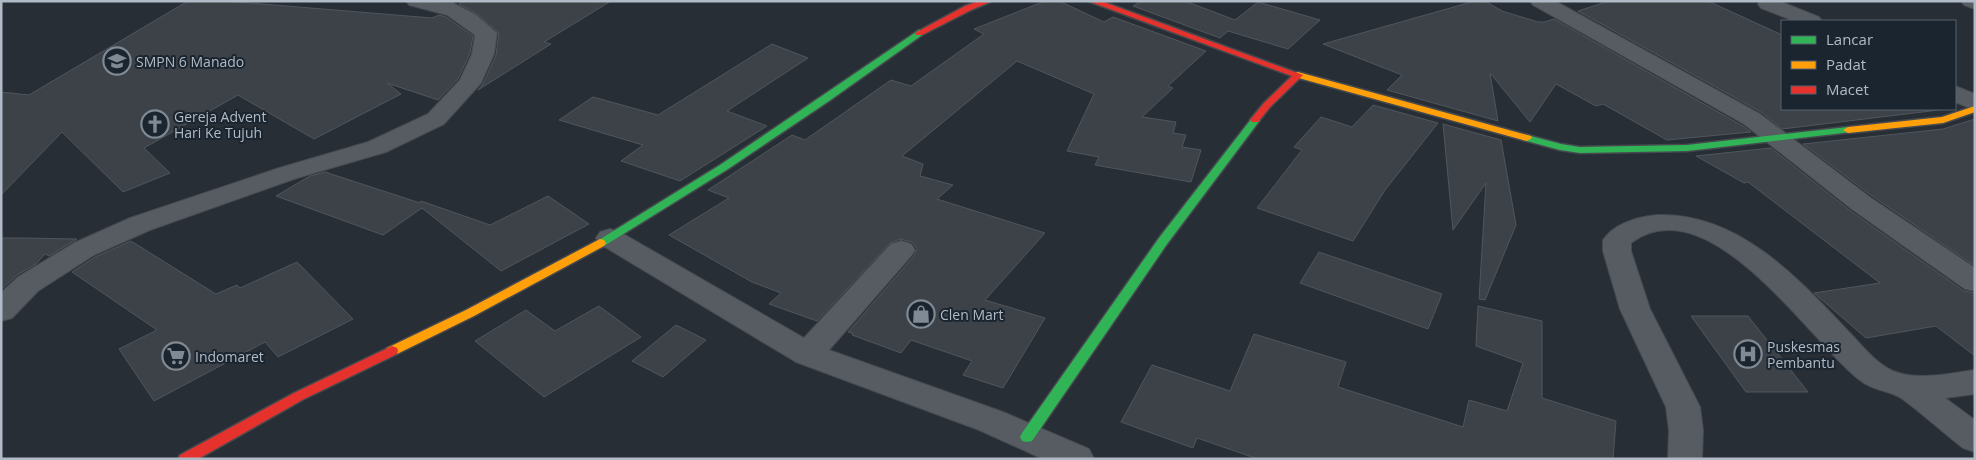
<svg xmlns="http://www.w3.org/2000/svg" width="1976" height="460" font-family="'Open Sans',sans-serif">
  <rect width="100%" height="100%" fill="#282e35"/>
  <g fill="#3d4248" stroke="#4f565d">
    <polygon points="188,1 226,1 432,18 439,15 446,17 473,36 470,53 458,79 438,100 387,83 401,94 314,139 238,95 144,148 170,173 123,192 62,132 1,195 1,92 29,95"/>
    <polygon points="464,1 611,1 544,42 551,44 478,90 483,84 496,55 499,33 477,14 459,4"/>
    <polygon points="1045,1 1059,1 1104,22 1113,17 1206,51 1168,86 1173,88 1142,117 1176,122 1173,133 1186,135 1182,147 1201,150 1191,182 1095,165 1099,157 1067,151 1094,94 1017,61 902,156 923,164 920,176 953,185 937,199 1045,233 985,300 1045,318 1003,388 963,375 972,361 911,340 901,353 852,335 853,333 848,332 913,257 917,249 912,242 900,239 890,243 817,321 769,304 781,293 752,282 669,235 729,198 708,190 792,135 805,140 891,80 911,86 984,34 974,29"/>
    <polygon points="1142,1 1185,1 1235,20 1258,2 1320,20 1288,49 1228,31 1220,38 1133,6"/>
    <polygon points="1475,1 1485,1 1502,11 1538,22 1544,22 1554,19 1743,126 1751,132 1667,140 1603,104 1596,106 1556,84 1530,122 1490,73 1498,121 1387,90 1402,75 1323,44"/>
    <polygon points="1609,1 1708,1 1782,35 1782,109 1947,109 1782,129 1761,112 1578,11"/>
    <polygon points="772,44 808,58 727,111 767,126 680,181 621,161 643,145 559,120 593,97 658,115"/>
    <polygon points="1373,105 1438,123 1385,190 1353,241 1257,208 1302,150 1294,147 1321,117 1352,127"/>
    <polygon points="1975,119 1975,266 1872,196 1803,144 1943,129"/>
    <polygon points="1443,124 1501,140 1516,225 1485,300 1479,299 1486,183 1453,230"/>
    <polygon points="1771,148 1852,212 1964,291 1975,293 1975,356 1936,326 1866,338 1814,293 1880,283 1748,182 1744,183 1696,156"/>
    <polygon points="325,172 420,203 421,201 490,225 548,196 589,224 501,271 422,208 383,235 276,196 310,176"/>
    <polygon points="1,238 22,238 77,239 49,256 45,254 36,264 17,275 1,290"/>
    <polygon points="131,241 216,294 237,285 240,288 297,262 353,319 278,357 265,342 154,401 119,349 157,330 72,272 95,257"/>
    <polygon points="1319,252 1442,294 1428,329 1300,283"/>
    <polygon points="599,306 641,337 544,397 475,341 526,310 555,331"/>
    <polygon points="1478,306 1542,321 1542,398 1616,421 1613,459 1258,459 1197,438 1193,448 1121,422 1152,365 1230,391 1254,334 1346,362 1338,387 1463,427 1469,400 1507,411 1523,363 1476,346"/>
    <polygon points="1691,316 1748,316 1808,392 1746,392"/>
    <polygon points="676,325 706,340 663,377 632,361"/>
  </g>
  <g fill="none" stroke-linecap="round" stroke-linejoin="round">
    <g stroke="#464a50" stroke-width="2">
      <g id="street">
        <polygon points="406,1 453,3 476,15 497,33 494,54 481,83 444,124 386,152 297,178 150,230 94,255 38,291 12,318 1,321 1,293 18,277 74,243 130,218 279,168 368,142 428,114 460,80 472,54 475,35 447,15 409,5"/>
        <polygon points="1530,1 1555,1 1760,114 1871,198 1975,268 1975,291 1965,289 1853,210 1744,124 1533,5"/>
        <polygon points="1760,1 1779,1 1819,17 1822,21 1794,21 1761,8 1758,4"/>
        <polygon points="1961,1 1975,1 1975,9 1964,5"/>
        <polygon points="1955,86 1975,94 1975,110 1955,102"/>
        <path d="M1657 215C1738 212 1798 278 1849 332 1863 346 1879 368 1899 373 1922 380 1951 373 1975 370V394L1945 398 1975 420V452L1963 448C1942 432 1922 413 1901 398 1888 390 1872 391 1857 378 1807 337 1708 185 1631 243V251L1650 309 1700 407 1703 430 1702 459H1668L1669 430 1666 407 1620 309 1603 251V240C1615 223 1637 217 1657 215Z"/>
        <polygon points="610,229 620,232 804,338 891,244 901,241 911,244 915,250 911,256 829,350 1003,412 1089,449 1094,459 1043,459 979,430 796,362 600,244 596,238 600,232"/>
      </g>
    </g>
    <g stroke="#464a50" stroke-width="3">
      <g id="fast">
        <polygon points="919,30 922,31 922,35 829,101 728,169 604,246 600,247 594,243 720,165"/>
        <polygon points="1255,117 1260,120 1167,244 1032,441 1027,442 1022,441 1020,437 1022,433 1159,238 1252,118"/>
        <polygon points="1848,127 1853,130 1852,132 1687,151 1580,153 1560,150 1523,140 1522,138 1527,135 1561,144 1580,147 1687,145"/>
      </g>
    </g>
    <g stroke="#464a50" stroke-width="3">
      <g id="slow">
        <polygon points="1298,72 1531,136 1532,138 1527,141 1523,140 1295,77 1295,73"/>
        <polygon points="1975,106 1975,112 1943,123 1848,133 1843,130 1848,127 1942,117"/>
        <polygon points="600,239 604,240 606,243 604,246 474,316 397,354 387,354 386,351 387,348 466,310"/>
      </g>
    </g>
    <g stroke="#464a50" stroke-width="3">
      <g id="jam">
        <polygon points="979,1 992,1 971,10 922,35 916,35 915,33 965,6"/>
        <polygon points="1088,1 1101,1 1303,75 1270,107 1258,122 1252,122 1250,120 1264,103 1292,76"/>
        <polygon points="392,346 397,348 398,351 397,354 304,399 198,459 178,459 180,455 294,393"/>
      </g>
    </g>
    <use href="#street" fill="#575c63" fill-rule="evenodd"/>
    <use href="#fast" fill="#30b455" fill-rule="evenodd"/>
    <use href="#slow" fill="#ff9f0a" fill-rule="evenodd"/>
    <use href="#jam" fill="#e5322d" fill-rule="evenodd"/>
  </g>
  <defs>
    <g id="school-ring" transform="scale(1.4375)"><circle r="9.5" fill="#1b2530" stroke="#808a94" stroke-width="1.5"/><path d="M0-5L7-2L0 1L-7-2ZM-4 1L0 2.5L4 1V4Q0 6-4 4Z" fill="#808a94"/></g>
    <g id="church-ring" transform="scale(1.4375)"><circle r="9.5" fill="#1b2530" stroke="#808a94" stroke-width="1.5"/><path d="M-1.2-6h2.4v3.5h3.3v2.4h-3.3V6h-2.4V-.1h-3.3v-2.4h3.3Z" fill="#808a94"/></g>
    <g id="shop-ring" transform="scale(1.4375)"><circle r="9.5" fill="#1b2530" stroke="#808a94" stroke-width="1.5"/><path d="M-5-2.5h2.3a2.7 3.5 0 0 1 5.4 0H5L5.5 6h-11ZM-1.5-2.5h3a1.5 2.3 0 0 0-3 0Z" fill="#808a94"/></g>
    <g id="hospital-ring" transform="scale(1.4375)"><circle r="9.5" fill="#1b2530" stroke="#808a94" stroke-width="1.5"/><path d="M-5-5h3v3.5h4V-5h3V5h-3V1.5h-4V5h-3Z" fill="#808a94"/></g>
    <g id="supermarket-ring" transform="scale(1.4375)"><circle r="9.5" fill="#1b2530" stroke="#808a94" stroke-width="1.5"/><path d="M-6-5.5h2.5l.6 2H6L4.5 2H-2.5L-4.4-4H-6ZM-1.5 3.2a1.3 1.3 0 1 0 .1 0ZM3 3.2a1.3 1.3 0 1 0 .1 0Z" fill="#808a94"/></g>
  </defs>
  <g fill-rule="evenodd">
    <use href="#school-ring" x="117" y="61"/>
    <use href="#church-ring" x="155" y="124"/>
    <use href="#shop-ring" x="921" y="314"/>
    <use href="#hospital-ring" x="1748" y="354"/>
    <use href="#supermarket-ring" x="176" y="356"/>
  </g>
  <g text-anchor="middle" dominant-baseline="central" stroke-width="4" stroke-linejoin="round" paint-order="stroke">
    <g font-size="14" fill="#b0bbc7" stroke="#1b2530" text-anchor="start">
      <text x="136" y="61">SMPN 6 Manado</text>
      <text x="174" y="116">Gereja Advent<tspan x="174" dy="16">Hari Ke Tujuh</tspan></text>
      <text x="940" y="314">Clen Mart</text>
      <text x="1767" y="346">Puskesmas<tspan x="1767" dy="16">Pembantu</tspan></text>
      <text x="195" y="356">Indomaret</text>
    </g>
  </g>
  <rect width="1976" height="460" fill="none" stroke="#b0bbc7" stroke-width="5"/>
  <rect x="1781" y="20" width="175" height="90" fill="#1b2530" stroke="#57616c"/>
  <rect x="1791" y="36" width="25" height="8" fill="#30b455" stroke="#57616c"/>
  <text x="1826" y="45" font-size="15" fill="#b0bbc7">Lancar</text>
  <rect x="1791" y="61" width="25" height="8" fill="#ff9f0a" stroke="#57616c"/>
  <text x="1826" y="70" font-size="15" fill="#b0bbc7">Padat</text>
  <rect x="1791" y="86" width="25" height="8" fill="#e5322d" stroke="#57616c"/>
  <text x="1826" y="95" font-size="15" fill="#b0bbc7">Macet</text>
</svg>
